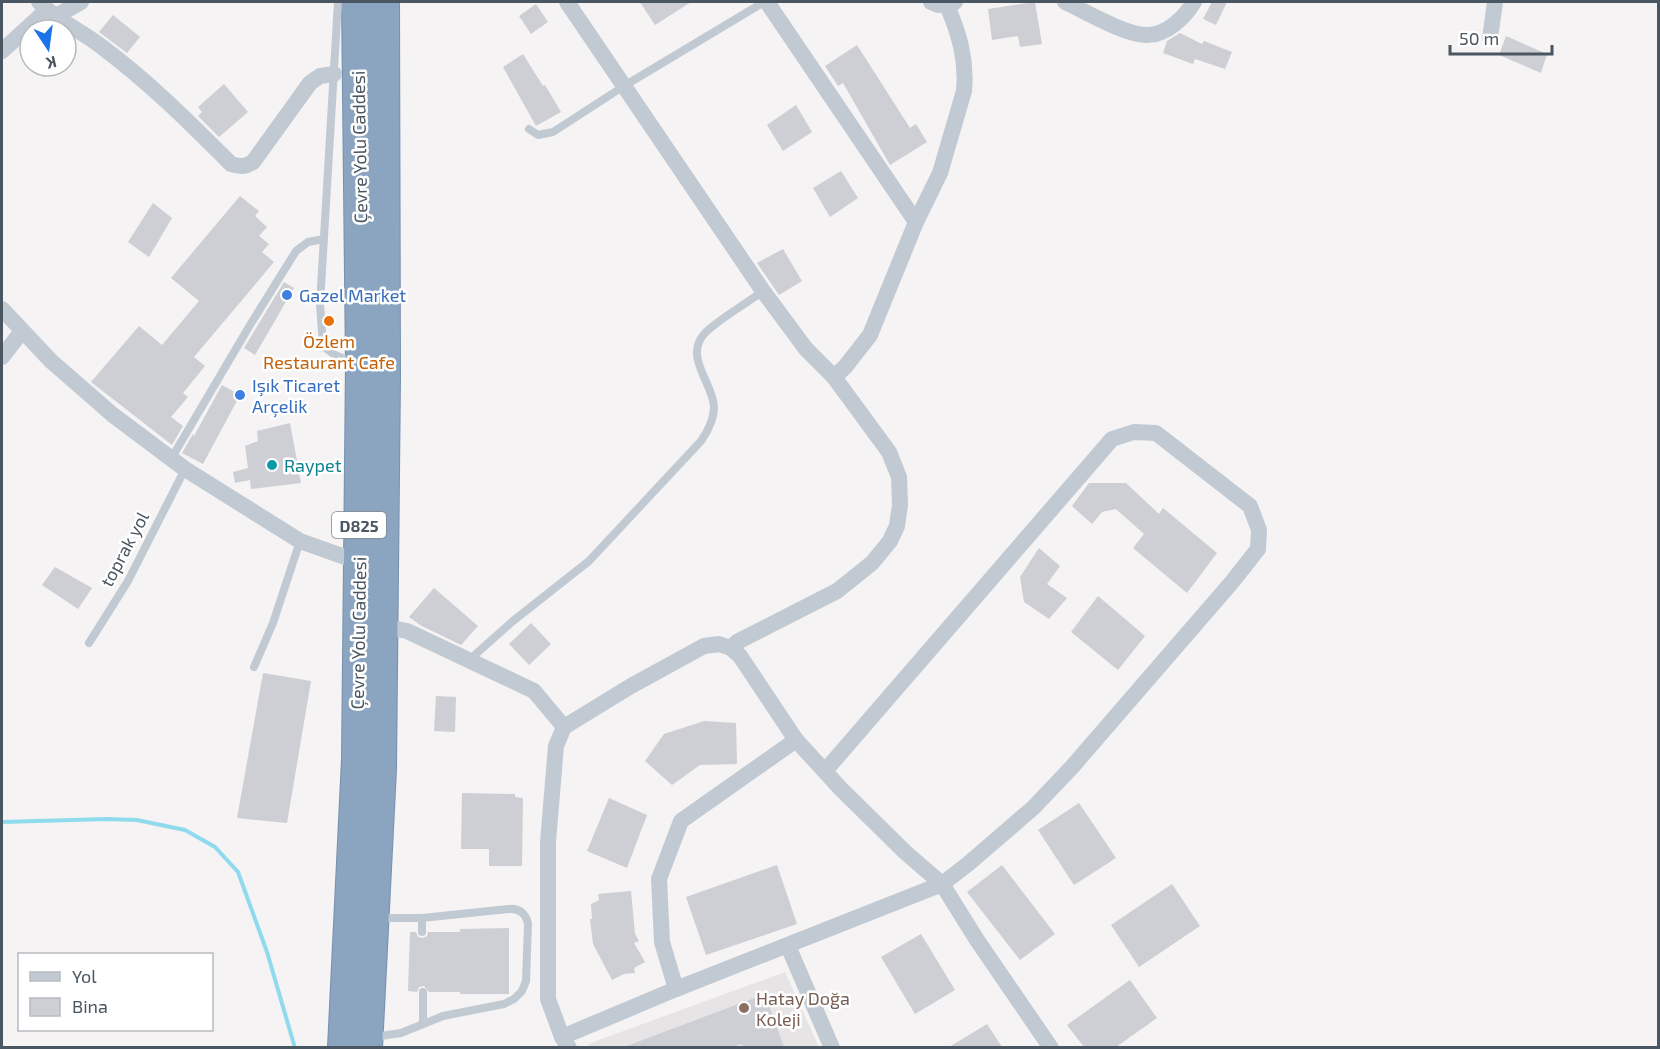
<svg xmlns="http://www.w3.org/2000/svg" width="1660" height="1049" font-family="'Exo 2',sans-serif">
  <rect width="100%" height="100%" fill="#f5f3f3"/>
  <polygon fill="#e6e4e5" points="785,972 819,1047 590,1048 588,1044"/>
  <g fill="none" stroke-linecap="round" stroke-linejoin="round">
    <polyline stroke="#90daee" stroke-width="4" points="2,822 107,819 137,820 185,830 215,847 238,872 267,952 295,1048"/>
  </g>
  <g fill="#cdcfd5">
    <polygon points="640,2 691,2 655,25"/>
    <polygon points="1035,2 1042,44 1020,47 1018,36 992,40 988,9"/>
    <polygon points="1212,2 1227,2 1216,25 1203,19"/>
    <polygon points="536,4 548,22 531,34 519,16"/>
    <polygon points="113,15 140,37 127,53 99,32"/>
    <polygon points="1180,33 1202,44 1204,41 1232,52 1225,69 1195,59 1193,64 1163,53 1167,41"/>
    <polygon points="1506,36 1547,54 1541,73 1499,55"/>
    <polygon points="857,45 910,128 916,124 927,142 890,165 843,83 838,86 825,66"/>
    <polygon points="523,54 543,86 545,85 561,112 536,126 503,67"/>
    <polygon points="224,84 248,112 219,137 198,116 202,112 198,107"/>
    <polygon points="796,105 812,132 783,151 767,125"/>
    <polygon points="841,171 858,198 830,217 813,188"/>
    <polygon points="240,196 259,211 255,216 267,227 259,236 269,244 262,252 274,262 194,357 205,366 183,393 188,397 171,417 183,426 172,445 91,382 139,326 162,345 199,301 171,278"/>
    <polygon points="153,203 172,218 149,257 128,242"/>
    <polygon points="783,249 802,281 779,295 757,263"/>
    <polygon points="284,282 294,288 255,355 244,348"/>
    <polygon points="222,385 240,395 203,464 182,453 193,434 194,436"/>
    <polygon points="290,423 301,483 251,489 250,480 235,483 233,472 248,468 245,446 258,441 257,431"/>
    <polygon points="1089,483 1126,483 1159,514 1163,508 1217,553 1187,593 1133,548 1144,534 1116,509 1102,512 1092,524 1072,506"/>
    <polygon points="1039,548 1060,566 1047,584 1067,598 1049,619 1024,602 1020,577"/>
    <polygon points="55,567 92,588 78,609 42,585"/>
    <polygon points="434,588 478,626 461,645 420,625 409,617"/>
    <polygon points="1098,596 1145,636 1118,670 1071,632"/>
    <polygon points="531,623 551,644 529,665 509,644"/>
    <polygon points="263,673 311,681 287,823 237,818"/>
    <polygon points="436,696 456,697 455,732 434,731"/>
    <polygon points="704,721 736,723 737,764 700,765 672,785 645,761 664,734"/>
    <polygon points="462,793 515,794 515,797 523,798 522,866 489,866 489,849 461,849"/>
    <polygon points="609,798 647,815 627,868 587,851"/>
    <polygon points="1079,803 1116,858 1074,885 1038,830"/>
    <polygon points="777,865 797,924 706,955 686,897"/>
    <polygon points="1002,865 1055,934 1020,960 967,892"/>
    <polygon points="1172,884 1200,926 1139,967 1111,925"/>
    <polygon points="631,891 635,934 639,941 634,943 645,962 634,968 635,973 624,974 612,980 593,944 590,919 592,919 591,904 599,900 598,894"/>
    <polygon points="509,928 509,994 460,994 460,992 429,992 424,986 419,987 417,992 408,991 410,932 416,932 418,937 423,938 427,936 428,932 460,932 460,929"/>
    <polygon points="921,934 955,990 915,1014 881,957"/>
    <polygon points="1130,980 1157,1018 1116,1047 1084,1047 1067,1025"/>
    <polygon points="765,994 784,1047 744,1047 742,1044 730,1047 624,1047"/>
    <polygon points="987,1024 1002,1047 949,1047"/>
  </g>
  <g fill="none" stroke-linecap="round" stroke-linejoin="round">
    <g stroke="#7690ad" stroke-width="32">
      <g id="highway">
        <polyline points="343,1048 357,760 361,366 357,2"/>
        <polyline points="367,1048 381,769 385,375 384,2"/>
      </g>
    </g>
    <g stroke="#c1cad2" stroke-width="8">
      <polyline points="338,2 320,304 323,346 335,355 356,364"/>
      <polyline points="529,129 538,135 553,132 624,86 764,2"/>
      <polyline points="171,459 250,325 296,251 308,242 324,239"/>
      <polyline points="89,643 128,581 185,469"/>
      <path d="M468 661 513 621 589 561 701 441C708 431 714 419 714 407 713 382 682 356 706 332 722 317 746 304 763 291"/>
      <polyline points="254,667 273,623 300,541"/>
      <polyline points="422,918 422,932"/>
      <polyline points="423,992 423,1022"/>
      <path d="M374 1037 401 1033 443 1016 504 1004 514 999 522 991 526 981 528 924C526 913 519 908 508 909L422 918H380"/>
    </g>
    <g stroke="#c1cad2" stroke-width="16">
      <path d="M39 2C57 21 82 31 102 47 149 82 190 123 231 164 240 167 246 167 253 162L310 83 320 76 334 74"/>
      <polyline points="567,2 763,291 806,349 834,377 889,452 899,477 900,505 897,526 890,541 872,563 837,591 737,642 731,648"/>
      <polyline points="767,2 916,222"/>
      <polyline points="931,2 938,5 955,2"/>
      <path d="M1065 2C1087 12 1123 34 1146 35 1166 36 1185 17 1194 2"/>
      <polyline points="56,16 81,2"/>
      <polyline points="1490,38 1495,2"/>
      <polyline points="2,51 47,10"/>
      <polyline points="2,309 51,361 113,415 185,469 300,541 359,562"/>
      <polyline points="2,357 22,331"/>
      <path d="M834 377 845 367 870 335 916 222 940 173 964 91C967 59 959 34 947 5"/>
      <polyline points="382,626 407,631 534,691 564,727"/>
      <polyline points="788,946 832,1048"/>
      <polyline points="676,989 662,942 659,879 681,821 796,740"/>
      <polyline points="562,1037 676,989 942,884 968,864 1033,808 1072,767 1232,582 1258,549 1259,530 1250,506 1156,433 1134,432 1112,439 825,771"/>
      <polyline points="569,1048 562,1037 548,999 548,842 556,746 564,727 631,686 704,646 719,644 731,648 740,656 796,740 841,789 905,852 942,884 977,940 1051,1048"/>
    </g>
    <use href="#highway" stroke="#8ba5c1" stroke-width="30"/>
  </g>
  <g fill="#3f7fe0" stroke="#fff" stroke-width="2">
    <circle cx="287" cy="295" r="6"/>
    <circle cx="240" cy="395" r="6"/>
  </g>
  <circle fill="#e8710a" stroke="#fff" stroke-width="2" cx="329" cy="321" r="6"/>
  <circle fill="#0f9aa8" stroke="#fff" stroke-width="2" cx="272" cy="465" r="6"/>
  <circle fill="#8d6e63" stroke="#fff" stroke-width="2" cx="744" cy="1008" r="6"/>
  <g text-anchor="middle" dominant-baseline="central" stroke-width="5" stroke-linejoin="round" paint-order="stroke">
    <rect fill="#fff" stroke="#808990" stroke-width="1.5" x="332" y="512" width="54" height="26" rx="4.5"/>
    <g font-size="16" font-weight="bold" fill="#4a5661">
      <text x="359" y="525">D825</text>
    </g>
    <g font-size="18" fill="#4a5661" stroke="#fff">
      <text transform="translate(359 147) rotate(-91)">Çevre Yolu Caddesi</text>
      <text transform="translate(124 549) rotate(-62)">toprak yol</text>
      <text transform="translate(358 633) rotate(-89)">Çevre Yolu Caddesi</text>
    </g>
    <g font-size="18" fill="#366cbe" stroke="#fff" text-anchor="start">
      <text x="299" y="295">Gazel Market</text>
      <text x="252" y="385">Işık Ticaret<tspan x="252" dy="21">Arçelik</tspan></text>
    </g>
    <g font-size="18" fill="#c56008" stroke="#fff">
      <text x="329" y="341">Özlem<tspan x="329" dy="21">Restaurant Cafe</tspan></text>
    </g>
    <g font-size="18" fill="#0d838f" stroke="#fff" text-anchor="start">
      <text x="284" y="465">Raypet</text>
    </g>
    <g font-size="18" fill="#785e54" stroke="#fff" text-anchor="start">
      <text x="756" y="998">Hatay Doğa<tspan x="756" dy="21">Koleji</tspan></text>
    </g>
  </g>
  <rect width="1660" height="1049" fill="none" stroke="#4a5661" stroke-width="6"/>
  <rect x="18" y="953" width="195" height="78" fill="#ffffff" stroke="#b7bbc0" stroke-width="1.5"/>
  <rect x="30" y="972" width="30" height="9" fill="#c1cad2" stroke="#b7bbc0" stroke-width="1.5"/>
  <text x="72" y="983" font-size="18" fill="#4a5661">Yol</text>
  <rect x="30" y="998" width="30" height="18" fill="#cdcfd5" stroke="#b7bbc0" stroke-width="1.5"/>
  <text x="72" y="1013" font-size="18" fill="#4a5661">Bina</text>
  <g transform="translate(48 48) rotate(167)"><circle r="28" fill="#ffffff" stroke="#b7bbc0" stroke-width="1.5"/>
  <path d="M0-4.5L10 22L0 15L-10 22Z" fill="#1a73e8"/>
  <text y="-9" font-size="16" font-weight="bold" text-anchor="middle" fill="#4a5661">K</text>
  </g>
  <path d="M1450 45v9h102v-9" fill="none" stroke="#4a5661" stroke-width="3"/>
  <text x="1459" y="45" font-size="18" fill="#4a5661" stroke="#ffffff" stroke-width="4.5" paint-order="stroke">50 m</text>
</svg>
